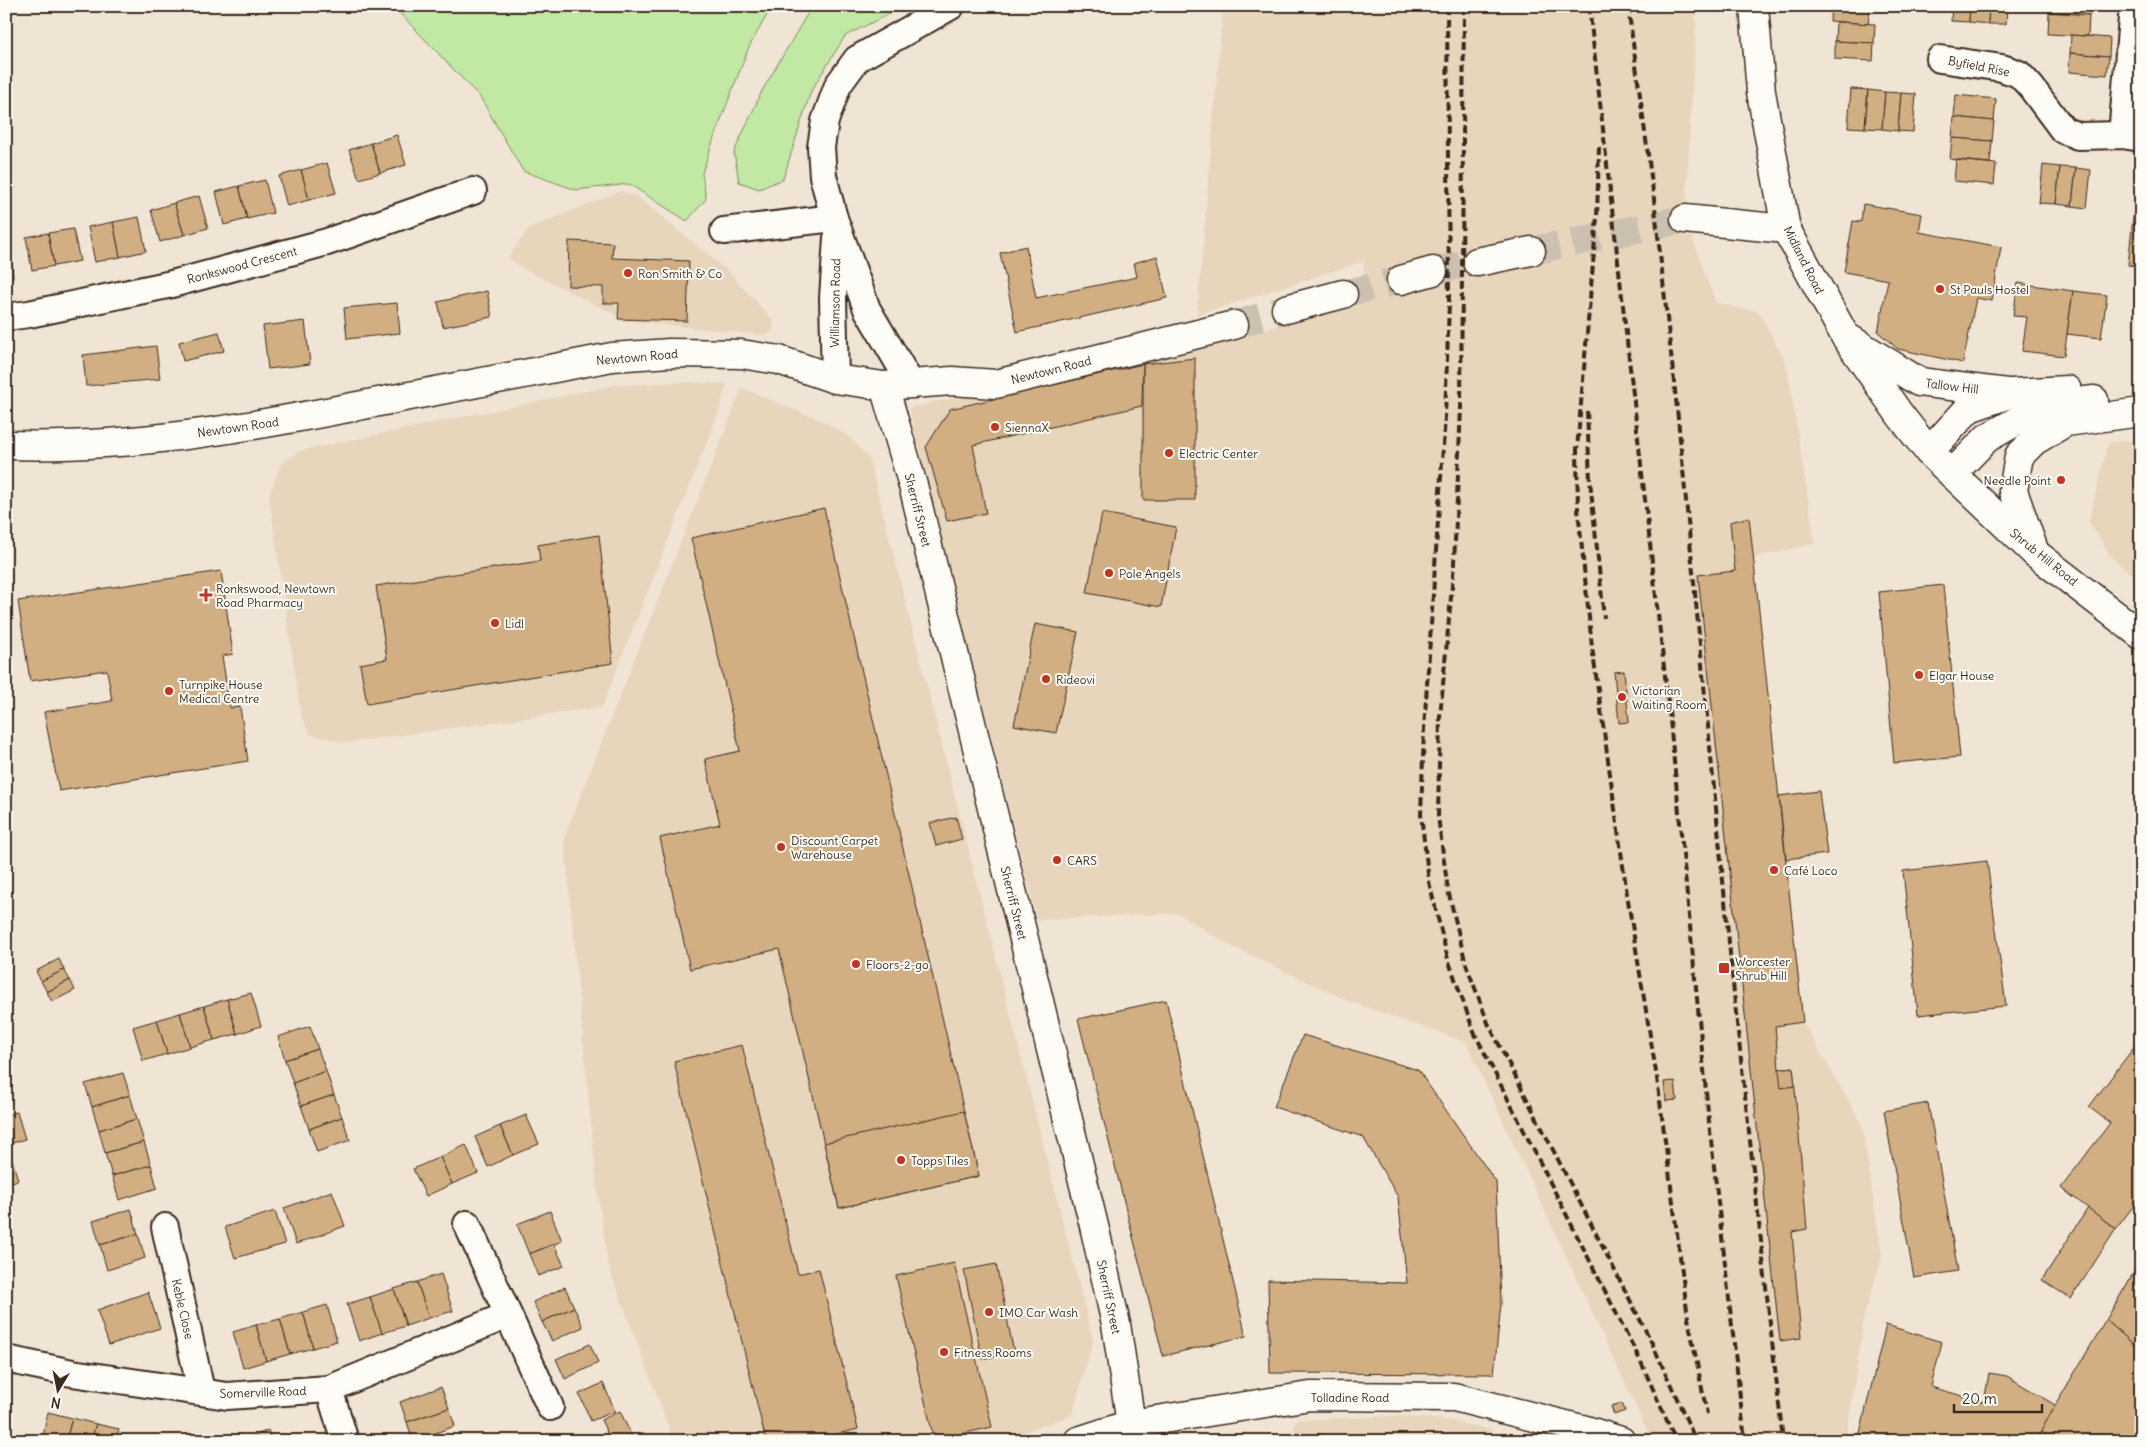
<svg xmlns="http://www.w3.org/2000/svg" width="2147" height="1447" font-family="Delius,sans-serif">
  <rect width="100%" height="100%" fill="#f0e5d4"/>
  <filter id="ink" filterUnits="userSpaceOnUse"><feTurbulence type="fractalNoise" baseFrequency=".02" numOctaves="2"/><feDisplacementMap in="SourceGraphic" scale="10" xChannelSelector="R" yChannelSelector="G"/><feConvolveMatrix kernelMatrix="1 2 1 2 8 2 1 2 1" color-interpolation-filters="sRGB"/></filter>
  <g filter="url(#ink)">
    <g fill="#e7d5bc">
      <polygon points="1223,6 1697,6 1685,219 1716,303 1759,312 1787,365 1815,543 1753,558 1778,795 1819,791 1827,854 1787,859 1803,1022 1862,1124 1882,1257 1864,1317 1846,1441 1652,1441 1466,1042 1348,1001 1227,944 1178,913 1037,920 909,408 1193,347 1363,305 1364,261 1197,315"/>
      <polygon points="621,191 639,198 728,271 772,319 774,326 771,333 762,335 628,321 526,270 508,258 529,228"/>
      <polygon points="687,382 727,384 718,414 602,707 346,743 310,734 301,716 269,495 280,465 299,451 616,385"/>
      <polygon points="742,388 829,424 849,437 869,458 1093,1340 1072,1415 999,1441 674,1441 608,1265 597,1187 564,837"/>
      <polygon points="2141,440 2141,582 2111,557 2089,522 2108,442"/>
      <polygon points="1397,1416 1446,1420 1493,1430 1489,1438 1494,1441 1292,1441 1296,1420"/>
    </g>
    <g fill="#c2e9a4" stroke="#7e8a61">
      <polygon points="393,6 772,6 749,47 715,135 702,173 706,199 687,221 629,184 576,190 523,171 480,97"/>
      <polygon points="812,6 905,6 845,36 811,91 783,179 759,189 739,182 734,152 762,91"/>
    </g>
    <g fill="#d1af83" stroke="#3b2a1e">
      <polygon points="1831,6 1870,8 1868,24 1830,21"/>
      <polygon points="1952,6 1970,6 1969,22 1951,21"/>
      <polygon points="1970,6 1989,6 1988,24 1969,22"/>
      <polygon points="1989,6 2007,6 2006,24 1988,24"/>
      <polygon points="2050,6 2090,6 2089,15 2049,12"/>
      <polygon points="2049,12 2089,15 2088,36 2048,34"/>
      <polygon points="1836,22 1875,24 1874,43 1835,41"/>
      <polygon points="2071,35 2110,38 2109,56 2070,53"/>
      <polygon points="1835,41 1874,43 1873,61 1835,59"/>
      <polygon points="2070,53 2109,56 2107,75 2069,72"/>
      <polygon points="1851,89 1868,90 1865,128 1848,127"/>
      <polygon points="1868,90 1885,92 1882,129 1865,128"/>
      <polygon points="1885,92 1901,93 1898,131 1882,129"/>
      <polygon points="1901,93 1916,94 1913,132 1898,131"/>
      <polygon points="1956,95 1996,99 1994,121 1954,117"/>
      <polygon points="1954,117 1994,121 1992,141 1952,138"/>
      <polygon points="397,135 406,165 380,173 371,143"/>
      <polygon points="1952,138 1992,141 1990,163 1950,159"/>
      <polygon points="371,143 380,173 359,179 349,150"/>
      <polygon points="1956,160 1996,164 1994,185 1954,181"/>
      <polygon points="327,163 336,193 309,200 301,170"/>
      <polygon points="2043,165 2060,167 2056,204 2039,203"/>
      <polygon points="2060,167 2076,168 2072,206 2056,204"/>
      <polygon points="2076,168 2091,170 2087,208 2072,206"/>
      <polygon points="301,170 309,200 287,206 279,176"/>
      <polygon points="265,180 273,213 247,219 239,186"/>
      <polygon points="239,186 247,219 224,225 216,192"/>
      <polygon points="2136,189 2141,190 2141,267 2128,265"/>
      <polygon points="199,196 208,228 184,235 174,203"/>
      <polygon points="174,203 184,235 160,242 151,210"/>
      <polygon points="1863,204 1922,214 1919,232 2001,247 1992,301 1976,298 1963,363 1898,349 1878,332 1888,280 1844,272 1853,221 1861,222"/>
      <polygon points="139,217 146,251 120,257 113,222"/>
      <polygon points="113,222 120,257 95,262 88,227"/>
      <polygon points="73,229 80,261 54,266 48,233"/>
      <polygon points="48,233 54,266 32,270 26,237"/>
      <polygon points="569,241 613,243 612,258 689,261 687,321 618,319 619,303 603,303 603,287 568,286"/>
      <polygon points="6,243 10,243 13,277 6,277"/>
      <polygon points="1026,246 1036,298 1137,277 1134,263 1157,256 1167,298 1017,332 1000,253"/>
      <polygon points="2018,283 2073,291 2064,356 2022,351 2027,317 2013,316"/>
      <polygon points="487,291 492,317 443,327 438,302"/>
      <polygon points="2073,291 2107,295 2101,338 2067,334"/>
      <polygon points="397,303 400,333 347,339 344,308"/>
      <polygon points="305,321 310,364 268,369 263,326"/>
      <polygon points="219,332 224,351 183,361 179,342"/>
      <polygon points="156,346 160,379 86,386 83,355"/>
      <polygon points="1195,358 1195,500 1143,500 1143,364"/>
      <polygon points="1143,364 1142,406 973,445 986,513 947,521 926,447 950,409"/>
      <polygon points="824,508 979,1176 839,1208 779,949 690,969 660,838 720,824 705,759 740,751 691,538"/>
      <polygon points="1102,513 1176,527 1161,607 1087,593"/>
      <polygon points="1749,517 1803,1022 1775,1026 1779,1069 1793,1067 1807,1229 1792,1232 1801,1338 1780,1341 1698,575 1735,571 1730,522"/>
      <polygon points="599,535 613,663 367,704 360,664 387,659 376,586 540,561 538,545"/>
      <polygon points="221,571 233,654 222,656 230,708 240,707 248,761 59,791 44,712 112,701 107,670 30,681 18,601"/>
      <polygon points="1943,585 1960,757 1894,763 1879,592"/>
      <polygon points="1035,624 1078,632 1056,733 1014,725"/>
      <polygon points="1624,671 1629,722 1619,723 1614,672"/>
      <polygon points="1819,791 1827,854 1786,859 1779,796"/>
      <polygon points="956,817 962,839 936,846 930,823"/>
      <polygon points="1987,861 2006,1006 1918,1015 1903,871"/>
      <polygon points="59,959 64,970 41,981 36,971"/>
      <polygon points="64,970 70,980 47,992 41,981"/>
      <polygon points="70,980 75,990 52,1002 47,992"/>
      <polygon points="251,993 261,1026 237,1034 227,999"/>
      <polygon points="227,999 237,1034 214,1040 204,1006"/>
      <polygon points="1166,1000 1246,1336 1163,1356 1078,1019"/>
      <polygon points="204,1006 214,1040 190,1047 180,1013"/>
      <polygon points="180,1013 190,1047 167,1054 157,1020"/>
      <polygon points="157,1020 167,1054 143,1061 133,1027"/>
      <polygon points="310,1026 318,1049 285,1060 278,1037"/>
      <polygon points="1303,1035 1418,1070 1496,1182 1501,1303 1494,1374 1270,1373 1268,1280 1407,1283 1398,1197 1363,1137 1274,1107"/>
      <polygon points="2138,1042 2141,1044 2141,1196 2116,1229 2061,1188 2110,1123 2089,1107"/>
      <polygon points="742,1045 798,1274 819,1269 858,1429 810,1441 766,1441 674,1061"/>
      <polygon points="318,1049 326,1071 293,1083 285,1060"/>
      <polygon points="1793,1067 1795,1086 1781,1088 1779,1069"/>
      <polygon points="326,1071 334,1095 301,1106 293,1083"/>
      <polygon points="123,1073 130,1095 92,1107 85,1084"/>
      <polygon points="1675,1081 1677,1100 1666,1101 1664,1082"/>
      <polygon points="130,1095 137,1119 99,1130 92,1107"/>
      <polygon points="334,1095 342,1117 309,1129 301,1106"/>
      <polygon points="1928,1103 1958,1271 1914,1278 1884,1111"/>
      <polygon points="964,1111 979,1176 839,1208 824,1143"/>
      <polygon points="17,1112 25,1139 6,1145 6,1115"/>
      <polygon points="526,1115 539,1144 513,1155 500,1126"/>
      <polygon points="342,1117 350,1140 317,1152 309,1129"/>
      <polygon points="137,1119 144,1142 105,1153 99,1130"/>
      <polygon points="500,1126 513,1155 488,1167 475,1137"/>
      <polygon points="144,1142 151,1165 112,1176 105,1153"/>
      <polygon points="466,1145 478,1173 452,1184 440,1157"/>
      <polygon points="9,1150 18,1180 6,1184 6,1151"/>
      <polygon points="440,1157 452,1184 426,1196 413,1169"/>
      <polygon points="151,1165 157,1188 119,1200 112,1176"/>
      <polygon points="332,1191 345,1226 296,1244 284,1208"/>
      <polygon points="2088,1208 2116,1229 2071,1299 2042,1280"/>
      <polygon points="131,1209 138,1234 100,1245 93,1221"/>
      <polygon points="275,1211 285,1244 235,1258 225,1227"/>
      <polygon points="550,1211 562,1241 529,1254 517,1224"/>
      <polygon points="138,1234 145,1258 107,1270 100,1245"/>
      <polygon points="554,1244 564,1266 538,1276 529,1254"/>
      <polygon points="2141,1260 2141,1351 2106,1320"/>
      <polygon points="954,1263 992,1427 934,1440 896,1276"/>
      <polygon points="996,1264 1014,1353 982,1359 964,1270"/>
      <polygon points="441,1274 453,1311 429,1318 417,1282"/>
      <polygon points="417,1282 429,1318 406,1326 394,1289"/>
      <polygon points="565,1287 574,1307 542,1322 533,1302"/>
      <polygon points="394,1289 406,1326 382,1333 370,1297"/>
      <polygon points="148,1292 160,1328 109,1345 97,1310"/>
      <polygon points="370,1297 382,1333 359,1341 347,1304"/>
      <polygon points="327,1305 337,1341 313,1348 303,1312"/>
      <polygon points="574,1307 583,1327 552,1341 542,1322"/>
      <polygon points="303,1312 313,1348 290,1354 280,1319"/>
      <polygon points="280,1319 290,1354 266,1361 256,1325"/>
      <polygon points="2106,1320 2141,1351 2141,1441 2051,1441 2040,1431"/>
      <polygon points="256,1325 266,1361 243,1368 233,1332"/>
      <polygon points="1886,1325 1942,1342 1931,1387 1984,1402 1989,1373 2007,1376 2055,1405 2036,1441 1858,1441"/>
      <polygon points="590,1344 598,1363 565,1379 556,1359"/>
      <polygon points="603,1383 615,1411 591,1421 579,1394"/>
      <polygon points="441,1387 449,1408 407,1422 400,1402"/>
      <polygon points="1622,1403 1625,1411 1614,1415 1611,1406"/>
      <polygon points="449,1408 455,1426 413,1441 407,1422"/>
      <polygon points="620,1411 632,1437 625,1441 611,1441 601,1420"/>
      <polygon points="48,1412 72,1418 66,1441 42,1441"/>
      <polygon points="72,1418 96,1424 91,1441 66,1441"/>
      <polygon points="96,1424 119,1429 116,1441 91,1441"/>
      <polygon points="268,1430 272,1441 243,1441"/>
      <polygon points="1318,1434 1354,1441 1317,1441"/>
    </g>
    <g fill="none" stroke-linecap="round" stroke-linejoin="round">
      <g stroke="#ccc0b0" stroke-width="28" stroke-dasharray="28 14" stroke-linecap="butt">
        <polyline points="1531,251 1685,219"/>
        <polyline points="1433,271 1477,262"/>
        <polyline points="1343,294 1401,280"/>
        <polyline points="1234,325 1286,309"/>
      </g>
      <g stroke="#3b2a1e" stroke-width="30">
        <g id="minor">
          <polyline points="1940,59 2002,68 2019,74 2031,87 2063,130 2078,136 2122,135 2141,138"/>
          <polyline points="2122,135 2133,6"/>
          <polyline points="724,231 834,218"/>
          <polyline points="6,317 29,314 172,284 327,242 473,191"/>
          <polyline points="835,379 833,298 837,238"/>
          <polyline points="911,384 867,309 834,218 823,176 821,147 825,121 838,85 857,59 951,6"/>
          <polyline points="467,1224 550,1407"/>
          <polyline points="165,1227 201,1391"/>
          <polyline points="6,1359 72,1373 227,1396 329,1389 508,1315"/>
          <polyline points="329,1389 345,1441"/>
        </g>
      </g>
      <g stroke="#3b2a1e" stroke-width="31">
        <g id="tertiary">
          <polyline points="1845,336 1919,382 2007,393"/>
          <polyline points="884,386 914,489 1095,1230 1116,1324 1131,1424"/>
          <polyline points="1929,452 1969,408 2012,393 2067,390"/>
          <polyline points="1952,474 1987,438 2043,406 2094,400"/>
          <polyline points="2035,553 2013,491 2019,456 2034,441 2066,422 2141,412"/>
        </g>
      </g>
      <g stroke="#3b2a1e" stroke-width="31">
        <g id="secondary">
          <polyline points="1754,6 1761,92 1786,229 1845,336 1900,415 1929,452 2035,553 2141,635"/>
          <polyline points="1685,219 1786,229"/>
          <polyline points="1477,262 1531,251"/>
          <polyline points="1401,280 1433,271"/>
          <polyline points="1286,309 1343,294"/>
          <path d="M6 445C126 449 246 428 363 405 446 389 529 373 612 357L670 353 741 354 779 360 835 379 884 386 952 381 996 384 1234 325"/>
          <polyline points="1078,1441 1131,1424 1310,1396 1454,1397 1586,1430 1621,1441"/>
        </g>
      </g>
      <use href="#minor" stroke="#fdfcf7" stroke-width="26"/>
      <use href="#tertiary" stroke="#fdfcf7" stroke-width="28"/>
      <use href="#secondary" stroke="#fdfcf7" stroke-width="28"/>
      <g stroke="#3b2a1e" stroke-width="4" stroke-dasharray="8 4" stroke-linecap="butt">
        <polyline points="1447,6 1449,303 1445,417 1424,729 1421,815 1429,882 1448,959 1474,1032 1641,1362 1676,1441"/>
        <polyline points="1464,6 1461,408 1454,564 1440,717 1438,817 1448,890 1466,964 1488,1023 1652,1343 1696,1441"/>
        <polyline points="1589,6 1670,720 1709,1122 1745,1441"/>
        <polyline points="1628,6 1654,199 1678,418 1736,1014 1783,1441"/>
        <polyline points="1599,147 1597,217 1577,450 1578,509 1592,647 1627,894 1657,1078 1688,1318 1707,1414"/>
        <polyline points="1587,411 1590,480 1604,618"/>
      </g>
    </g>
  </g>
  <g fill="#c8321e" stroke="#fdfcf7" stroke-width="2">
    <circle cx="628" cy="273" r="5"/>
    <circle cx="1940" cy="289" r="5"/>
    <circle cx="995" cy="427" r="5"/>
    <circle cx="1169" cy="453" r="5"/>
    <circle cx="2061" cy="480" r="5"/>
    <circle cx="1109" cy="573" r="5"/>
    <path d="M203.5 587.5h5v5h5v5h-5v5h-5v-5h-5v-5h5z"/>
    <circle cx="495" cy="623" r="5"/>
    <circle cx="1919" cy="675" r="5"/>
    <circle cx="1046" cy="679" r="5"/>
    <circle cx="169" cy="691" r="5"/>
    <circle cx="1622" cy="697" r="5"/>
    <circle cx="781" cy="847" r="5"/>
    <circle cx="1057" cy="860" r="5"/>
    <circle cx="1774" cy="870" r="5"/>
    <circle cx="856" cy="964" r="5"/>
    <rect x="1718" y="962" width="12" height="12" rx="2.5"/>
    <circle cx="901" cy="1160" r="5"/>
    <circle cx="989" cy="1312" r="5"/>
    <circle cx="944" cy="1352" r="5"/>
  </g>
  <g text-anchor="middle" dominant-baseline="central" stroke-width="4" stroke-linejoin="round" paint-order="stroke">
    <g font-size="12" fill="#3b2a1e" stroke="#fdfcf7">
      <text transform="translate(1979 66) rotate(11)">Byfield Rise</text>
      <text transform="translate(1804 260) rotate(63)">Midland Road</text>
      <text transform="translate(242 265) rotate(-15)">Ronkswood Crescent</text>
      <text transform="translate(835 303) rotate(-89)">Williamson Road</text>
      <text transform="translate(637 357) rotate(-5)">Newtown Road</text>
      <text transform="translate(1051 370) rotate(-14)">Newtown Road</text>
      <text transform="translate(1952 386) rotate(7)">Tallow Hill</text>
      <text transform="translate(238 427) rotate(-8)">Newtown Road</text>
      <text transform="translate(918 510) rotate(76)">Sherriff Street</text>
      <text transform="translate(2044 557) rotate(39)">Shrub Hill Road</text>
      <text transform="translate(1014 903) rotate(76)">Sherriff Street</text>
      <text transform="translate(1109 1297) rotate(78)">Sherriff Street</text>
      <text transform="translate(183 1309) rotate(77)">Keble Close</text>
      <text transform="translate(263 1392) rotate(-2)">Somerville Road</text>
      <text x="1350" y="1397">Tolladine Road</text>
    </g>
    <g font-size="12" fill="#3b2a1e" stroke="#fdfcf7" text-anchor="start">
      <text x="638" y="273">Ron Smith &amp; Co</text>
      <text x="1950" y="289">St Pauls Hostel</text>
      <text x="1005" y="427">SiennaX</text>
      <text x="1179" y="453">Electric Center</text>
      <text x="2051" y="480" text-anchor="end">Needle Point</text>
      <text x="1119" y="573">Pole Angels</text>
      <text x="216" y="588">Ronkswood, Newtown<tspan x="216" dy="14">Road Pharmacy</tspan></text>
      <text x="505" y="623">Lidl</text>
      <text x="1929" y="675">Elgar House</text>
      <text x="1056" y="679">Rideovi</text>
      <text x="179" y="684">Turnpike House<tspan x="179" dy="14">Medical Centre</tspan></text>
      <text x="1632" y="690">Victorian<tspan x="1632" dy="14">Waiting Room</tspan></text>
      <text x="791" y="840">Discount Carpet<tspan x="791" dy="14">Warehouse</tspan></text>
      <text x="1067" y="860">CARS</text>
      <text x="1784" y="870">Café Loco</text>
      <text x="1735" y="961">Worcester<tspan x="1735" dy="14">Shrub Hill</tspan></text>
      <text x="866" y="964">Floors-2-go</text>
      <text x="911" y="1160">Topps Tiles</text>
      <text x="999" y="1312">IMO Car Wash</text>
      <text x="954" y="1352">Fitness Rooms</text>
    </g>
  </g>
  <rect width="2147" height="1447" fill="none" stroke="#fdfcf7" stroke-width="25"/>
  <rect x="12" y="12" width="2122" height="1422" fill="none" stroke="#3b2a1e" stroke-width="2" filter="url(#ink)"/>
  <g transform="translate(58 1390) rotate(190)" stroke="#fdfcf7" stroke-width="4" paint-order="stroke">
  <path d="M0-4L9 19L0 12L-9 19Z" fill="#3b2a1e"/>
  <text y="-8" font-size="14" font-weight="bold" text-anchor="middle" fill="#3b2a1e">N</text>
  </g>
  <path d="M1954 1404v8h88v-8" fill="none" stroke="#3b2a1e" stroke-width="2.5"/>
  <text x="1962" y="1404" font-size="15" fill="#3b2a1e" stroke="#fdfcf7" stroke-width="4" paint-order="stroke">20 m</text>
</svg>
